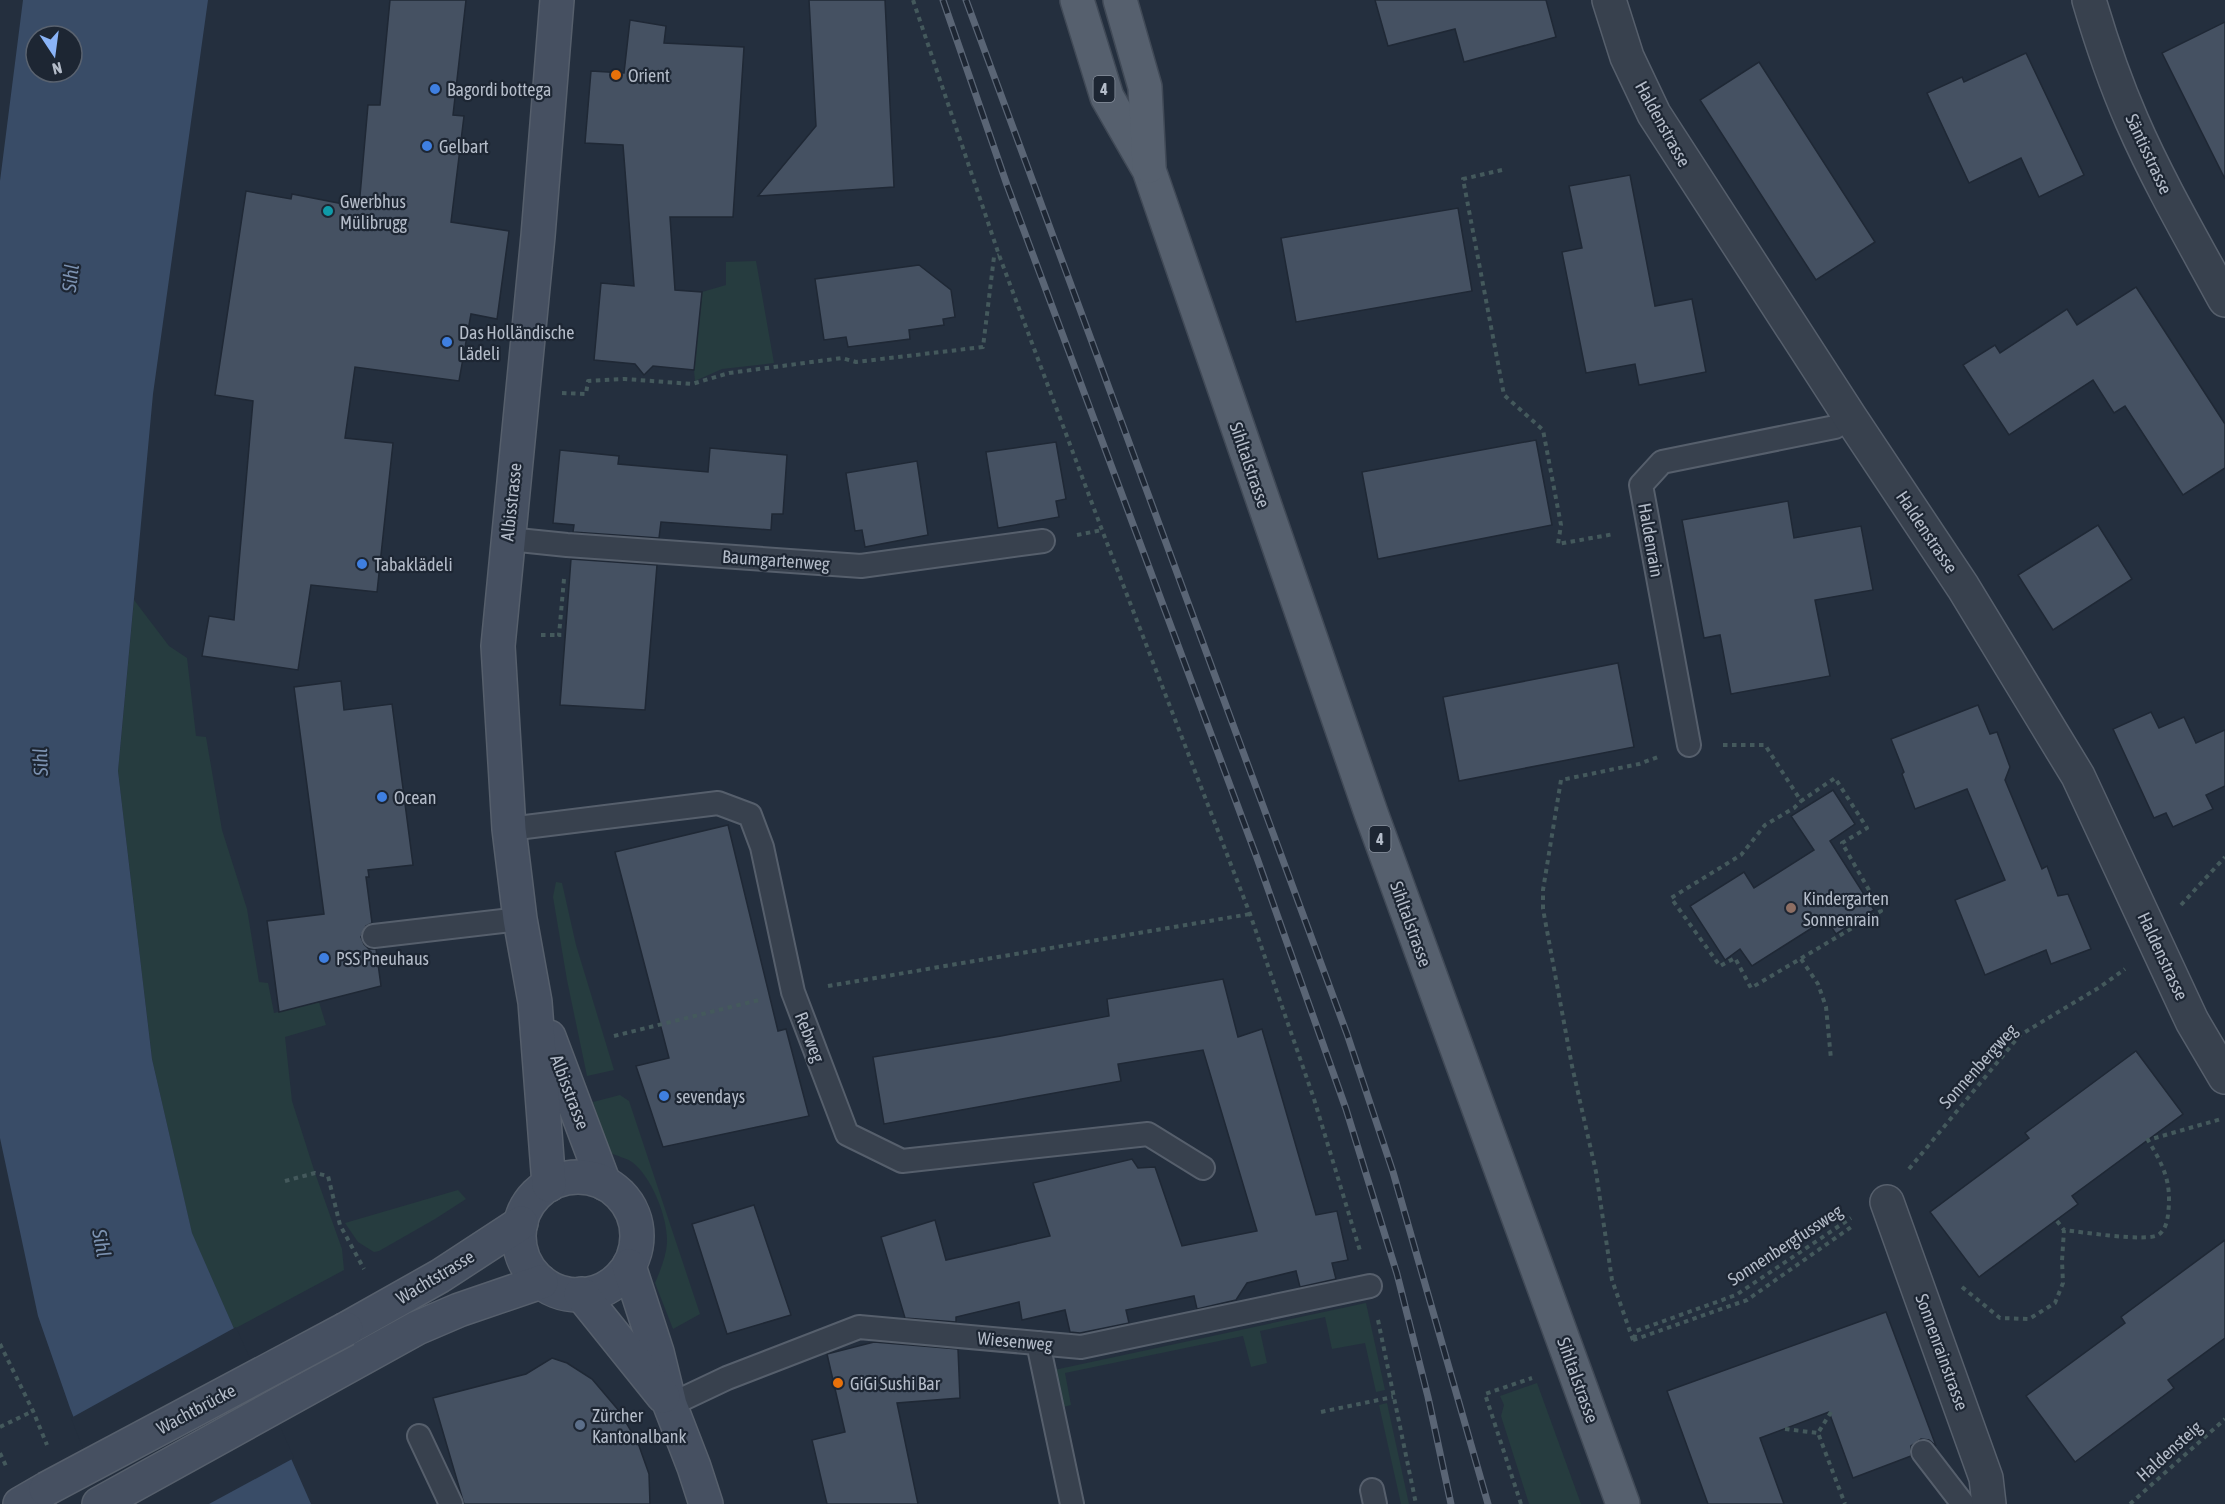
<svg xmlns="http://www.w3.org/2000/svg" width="2225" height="1504" font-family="'Asap Condensed',sans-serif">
  <rect width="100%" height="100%" fill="#242f3e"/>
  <g fill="#263c3f">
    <polygon points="756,261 774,363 722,369 695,381 694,370 702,292 726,285 726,262"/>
    <polygon points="134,600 169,646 187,658 196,736 206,737 222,830 247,909 259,982 268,983 274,1013 319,1002 326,1025 285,1037 292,1101 315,1173 342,1249 344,1270 234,1329 192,1234 152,1059 118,771"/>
    <polygon points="556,882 562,883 576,945 614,1070 587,1076 567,980 553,897"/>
    <path d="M620 1095 629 1101 700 1314 673 1329 655 1283C660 1271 666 1257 667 1243 668 1218 652 1177 632 1162 626 1158 617 1156 610 1153L593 1102Z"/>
    <polygon points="458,1190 466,1199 435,1219 379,1251 374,1252 358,1242 345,1223"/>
    <polygon points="1366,1303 1385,1390 1376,1392 1365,1343 1332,1349 1325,1317 1260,1331 1267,1363 1251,1367 1243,1336 1065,1373 1071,1405 1063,1407 1054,1370"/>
    <polygon points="1537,1383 1581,1504 1529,1504 1501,1416 1504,1405 1500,1396"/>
    <polygon points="1387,1403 1409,1504 1401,1504 1379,1405"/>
  </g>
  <path fill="#394c67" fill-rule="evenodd" d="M23 0H208L153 394 118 771 152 1059 192 1233 311 1504H108L70 1408 38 1316 0 1138V181ZM36 36H72V72H36Z"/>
  <polygon fill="#242f3e" points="236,1327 294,1458 209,1504 105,1504 71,1418"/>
  <g fill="#455162" stroke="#1f2835" stroke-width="1.5">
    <polygon points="390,0 466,0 453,115 464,116 451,222 509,231 497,319 471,314 459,381 355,367 345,438 393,443 377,592 311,585 298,670 202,656 209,616 234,620 253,401 215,395 246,191 291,199 292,194 359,207 368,105 380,105"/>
    <polygon points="809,0 885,0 894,187 758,196 816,126"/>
    <polygon points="1375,0 1546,0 1556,37 1464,62 1455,29 1388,46"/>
    <polygon points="630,20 666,26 664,43 744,47 733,217 670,217 675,290 702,292 694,370 653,366 644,375 635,364 594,360 601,283 634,286 623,145 585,143 591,71 624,73"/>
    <polygon points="2225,22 2225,179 2162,53"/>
    <polygon points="2026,53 2084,175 2039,197 2021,158 1969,183 1927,93 1962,77 1964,82"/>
    <polygon points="1759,62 1875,242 1816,280 1700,100"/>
    <polygon points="1630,175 1655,306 1692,299 1706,372 1639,385 1635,364 1586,373 1562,252 1582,248 1569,186"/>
    <polygon points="1458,208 1472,291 1296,322 1281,238"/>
    <polygon points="919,265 951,290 955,317 943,319 944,325 909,330 910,339 848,347 846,337 824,340 815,279"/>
    <polygon points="2136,287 2225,424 2225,468 2183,495 2125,406 2114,413 2093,380 2009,435 1963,365 1995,345 2000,353 2067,309 2077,325"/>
    <polygon points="1536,440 1552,525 1378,559 1362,472"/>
    <polygon points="1056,442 1066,499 1056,501 1059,517 998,528 986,452"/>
    <polygon points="710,448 787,455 783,514 772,514 771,530 661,522 659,538 573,532 574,525 553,523 560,450 619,456 618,464 708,472"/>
    <polygon points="917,461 928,535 865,547 862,530 855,531 846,473"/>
    <polygon points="1788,501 1794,538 1861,526 1873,590 1815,600 1830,676 1731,694 1720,635 1704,638 1682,520"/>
    <polygon points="2098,525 2132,579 2053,630 2018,575"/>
    <polygon points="571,559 657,565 645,710 560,705"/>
    <polygon points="1618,663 1634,747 1459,781 1443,697"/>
    <polygon points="341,681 344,710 392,704 413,865 368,870 369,877 366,877 372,923 366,926 361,937 364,944 369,949 376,949 381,986 279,1012 267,921 324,914 294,687"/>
    <polygon points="1978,705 1990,734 1997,732 2010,767 2005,780 2042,869 2047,866 2058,896 2068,894 2091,949 2051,964 2046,950 1985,975 1955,900 2005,880 1967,789 1915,809 1902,774 1904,772 1891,739"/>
    <polygon points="2151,712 2159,728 2184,717 2196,743 2225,730 2225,786 2206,795 2213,809 2173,827 2166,813 2154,818 2113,729"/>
    <polygon points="1833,790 1855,824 1830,841 1874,910 1836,934 1826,919 1752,966 1740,949 1725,960 1690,906 1744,872 1754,888 1814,850 1791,816"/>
    <polygon points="728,825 778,1031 786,1029 809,1116 663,1147 636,1066 669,1058 615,852"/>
    <polygon points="1223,979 1238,1037 1262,1029 1316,1215 1337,1211 1348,1260 1332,1263 1336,1279 1300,1287 1296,1271 1247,1283 1236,1300 1197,1309 1194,1296 1126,1310 1129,1323 1080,1333 1070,1332 1065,1310 1022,1320 1019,1302 956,1317 956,1322 905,1318 881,1237 935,1220 946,1260 1050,1236 1033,1183 1132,1159 1138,1168 1155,1167 1182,1246 1257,1231 1203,1050 1118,1064 1121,1081 884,1124 873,1057 1001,1036 1109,1016 1107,999"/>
    <polygon points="2136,1051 2183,1114 2072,1196 2078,1204 1979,1277 1930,1212 2029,1138 2025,1133"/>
    <polygon points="754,1205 791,1315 727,1334 692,1224"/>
    <polygon points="2225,1240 2225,1338 2168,1380 2174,1388 2075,1462 2026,1396 2125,1323 2121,1317"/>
    <polygon points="1886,1312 1936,1446 1929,1440 1921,1439 1911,1446 1911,1456 1853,1478 1829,1412 1760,1438 1784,1504 1708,1504 1667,1391"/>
    <polygon points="874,1342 958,1349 960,1398 897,1403 918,1504 827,1504 812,1440 845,1432 827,1354"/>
    <polygon points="552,1358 567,1363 592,1379 620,1412 638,1443 649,1474 650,1504 464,1504 433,1398 526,1374"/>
  </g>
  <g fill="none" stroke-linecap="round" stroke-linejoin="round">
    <g stroke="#565f6c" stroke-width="26">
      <g id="lane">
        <polyline points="508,539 567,545 861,566 1043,541"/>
        <polyline points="1689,745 1641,485 1662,462 1835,427 1850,417"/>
        <polyline points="509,829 718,803 750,815 762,847 793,992 847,1134 902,1161 1148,1134 1203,1168"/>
        <polyline points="374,936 520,919"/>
        <polyline points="1038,1343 1072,1504"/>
        <polyline points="670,1405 727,1378 859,1327 1081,1347 1370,1286"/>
        <polyline points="419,1436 451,1504"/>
        <polyline points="1923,1452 1963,1504"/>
        <polyline points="1372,1490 1375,1504"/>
      </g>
    </g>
    <g stroke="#565f6c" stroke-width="36">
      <g id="street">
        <polyline points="1609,0 1627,57 1654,114 1850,417 1963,587 2078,776 2192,1021 2225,1077"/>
        <path d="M2089 0C2101 41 2115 82 2132 121 2159 183 2193 241 2225 300"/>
        <polyline points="1887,1202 1986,1478 1989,1504"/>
      </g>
    </g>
    <g stroke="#565f6c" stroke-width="36">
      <g id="secondary">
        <polyline points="549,1037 604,1183"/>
        <circle cx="578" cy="1236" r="59"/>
        <polyline points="549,1185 535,1002 520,919 509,829 498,646 538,236 557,0"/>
        <polyline points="629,1266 657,1352 670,1405 694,1467 706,1504"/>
        <polyline points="581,1294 663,1396"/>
        <polyline points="346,1329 440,1276 521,1223"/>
        <polyline points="20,1504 46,1489"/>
        <polyline points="99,1504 417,1328 459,1310 541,1282"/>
      </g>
    </g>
    <g stroke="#414a57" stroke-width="36">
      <g id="primary">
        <polyline points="1077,0 1107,97 1149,170 1371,813 1623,1504"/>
        <polyline points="1120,0 1145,87 1149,166"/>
      </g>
    </g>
    <g stroke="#44595c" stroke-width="4" stroke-dasharray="4.5 4.5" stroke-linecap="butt">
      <polyline points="913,0 999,255 1102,530 1250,914 1314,1099 1361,1254"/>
      <polyline points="1502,170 1463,179 1504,395 1543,430 1561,525 1558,544 1614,534"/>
      <polyline points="562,393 586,394 588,381 625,379 692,384 729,373 842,358 856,362 983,347 994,257 999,255"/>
      <polyline points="1077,535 1102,530"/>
      <polyline points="564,579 559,635 565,635"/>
      <polyline points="541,635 559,635"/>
      <polyline points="1723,745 1765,745 1801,801 1835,778 1867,828 1842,843 1881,911 1751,988 1735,958 1720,966 1671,898 1741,855 1765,825 1794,808 1801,801"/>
      <polyline points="2181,905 2225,857"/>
      <polyline points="1801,959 1818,984 1826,1007 1831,1059"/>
      <polyline points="828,986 1250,914"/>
      <polyline points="614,1036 759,1000"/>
      <polyline points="1909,1169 2020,1035 2100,987 2125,969"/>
      <polyline points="285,1181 315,1173 328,1176 340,1225 364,1269"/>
      <polyline points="2057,1221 2064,1230"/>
      <path d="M1962 1287 2000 1318 2029 1319 2055 1303 2063 1283 2062 1261 2064 1230C2082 1232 2145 1242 2158 1235 2165 1231 2167 1222 2168 1215 2172 1182 2164 1167 2148 1140L2221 1119"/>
      <polyline points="1378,1320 1416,1504"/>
      <polyline points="1634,1339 1636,1331 1736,1295 1851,1218"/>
      <polyline points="1633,1340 1612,1280 1596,1172 1572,1066 1543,909 1543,890 1561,780 1639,764 1658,757"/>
      <polyline points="1633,1340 1747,1300 1854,1225"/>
      <polyline points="0,1344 33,1411 47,1445"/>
      <polyline points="1321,1412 1393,1397"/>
      <polyline points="1831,1412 1818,1433 1845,1504"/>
      <polyline points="0,1427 33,1411"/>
      <polyline points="1785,1429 1818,1433"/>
      <polyline points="0,1453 6,1466"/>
      <polyline points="1521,1504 1485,1394 1532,1378"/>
      <polyline points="2130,1504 2225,1419"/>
    </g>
    <use href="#lane" stroke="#38414e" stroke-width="22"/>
    <use href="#street" stroke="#38414e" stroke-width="33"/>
    <use href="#secondary" stroke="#465061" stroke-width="33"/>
    <use href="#primary" stroke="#56606e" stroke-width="33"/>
    <g stroke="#5a6575" stroke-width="7">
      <g id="rail">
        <polyline points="943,0 1007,185 1257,858 1346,1109 1397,1274 1428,1397 1451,1504"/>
        <polyline points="966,0 1347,1034 1393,1172 1488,1504"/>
      </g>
    </g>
    <use href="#rail" stroke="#1d2633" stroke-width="4.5" stroke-dasharray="14" stroke-linecap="butt"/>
    <g stroke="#565f6c" stroke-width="36" stroke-linecap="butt">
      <polyline id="secondary-bridge" points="46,1489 346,1329"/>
    </g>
    <use href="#secondary-bridge" stroke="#465061" stroke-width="33"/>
  </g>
  <g fill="#e8710a" stroke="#1d2633" stroke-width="2">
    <circle cx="616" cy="75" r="6"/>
    <circle cx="838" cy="1383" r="6"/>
  </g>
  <g fill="#3f7fe0" stroke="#1d2633" stroke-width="2">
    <circle cx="435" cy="89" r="6"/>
    <circle cx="427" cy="146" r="6"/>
    <circle cx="447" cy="342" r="6"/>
    <circle cx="362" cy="564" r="6"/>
    <circle cx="382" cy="797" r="6"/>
    <circle cx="324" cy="958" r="6"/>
    <circle cx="664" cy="1096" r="6"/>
  </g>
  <circle fill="#0f9aa8" stroke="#1d2633" stroke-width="2" cx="328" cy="211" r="6"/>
  <circle fill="#8d6e63" stroke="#1d2633" stroke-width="2" cx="1791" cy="908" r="6"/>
  <circle fill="#5c6f8a" stroke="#1d2633" stroke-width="2" cx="580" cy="1425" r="6"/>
  <g text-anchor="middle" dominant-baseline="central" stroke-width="4.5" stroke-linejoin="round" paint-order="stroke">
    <g fill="#1d2633" stroke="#878f9c" stroke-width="1.5">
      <rect x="1093.5" y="76" width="21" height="26" rx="4.5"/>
      <rect x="1369.5" y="826" width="21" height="26" rx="4.5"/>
    </g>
    <g font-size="16" font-weight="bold" fill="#b4bcc9">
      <text x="1104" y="89">4</text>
      <text x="1380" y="839">4</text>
    </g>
    <g font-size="18" fill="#b4bcc9" stroke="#1d2633" text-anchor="start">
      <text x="628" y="75">Orient</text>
      <text x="447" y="89">Bagordi bottega</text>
      <text x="439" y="146">Gelbart</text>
      <text x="340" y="201">Gwerbhus<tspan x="340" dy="21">Mülibrugg</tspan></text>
      <text x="459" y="332">Das Holländische<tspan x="459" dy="21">Lädeli</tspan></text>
      <text x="374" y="564">Tabaklädeli</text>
      <text x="394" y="797">Ocean</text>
      <text x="1803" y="898">Kindergarten<tspan x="1803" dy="21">Sonnenrain</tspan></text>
      <text x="336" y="958">PSS Pneuhaus</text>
      <text x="676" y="1096">sevendays</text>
      <text x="850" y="1383">GiGi Sushi Bar</text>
      <text x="592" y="1415">Zürcher<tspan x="592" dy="21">Kantonalbank</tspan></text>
    </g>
    <g font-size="18" fill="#b4bcc9" stroke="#1d2633">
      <text transform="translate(1663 124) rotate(61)">Haldenstrasse</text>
      <text transform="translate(2149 154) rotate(65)">Säntisstrasse</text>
      <text transform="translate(1250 465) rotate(71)">Sihltalstrasse</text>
      <text transform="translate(511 502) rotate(-84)">Albisstrasse</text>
      <text transform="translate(1927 532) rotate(56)">Haldenstrasse</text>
      <text transform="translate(1651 540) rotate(80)">Haldenrain</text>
      <text transform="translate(776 560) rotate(4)">Baumgartenweg</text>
      <text transform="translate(1411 924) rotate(70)">Sihltalstrasse</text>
      <text transform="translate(2163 956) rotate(65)">Haldenstrasse</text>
      <text transform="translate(810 1037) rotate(69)">Rebweg</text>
      <text transform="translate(1978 1066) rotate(-48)">Sonnenbergweg</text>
      <text transform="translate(570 1092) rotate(69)">Albisstrasse</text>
      <text transform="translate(1785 1245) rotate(-33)">Sonnenbergfussweg</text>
      <text transform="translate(435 1277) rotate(-31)">Wachtstrasse</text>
      <text transform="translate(1015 1341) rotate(5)">Wiesenweg</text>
      <text transform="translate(1942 1352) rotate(70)">Sonnenrainstrasse</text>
      <text transform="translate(1578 1380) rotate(70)">Sihltalstrasse</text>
      <text transform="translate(196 1409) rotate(-28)">Wachtbrücke</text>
      <text transform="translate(2169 1451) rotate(-42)">Haldensteig</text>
    </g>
    <g font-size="20" font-style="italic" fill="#7c92b1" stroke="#1d2633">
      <text transform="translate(70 278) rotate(-83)">Sihl</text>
      <text transform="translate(40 762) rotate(-92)">Sihl</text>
      <text transform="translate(102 1243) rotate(79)">Sihl</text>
    </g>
  </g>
  <g transform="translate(54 54) rotate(167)"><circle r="28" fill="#1d2633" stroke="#59626f" stroke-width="1.5"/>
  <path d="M0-4.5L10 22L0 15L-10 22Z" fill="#8ab4f8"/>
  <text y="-9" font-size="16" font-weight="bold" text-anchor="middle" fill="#b4bcc9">N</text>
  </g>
</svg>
